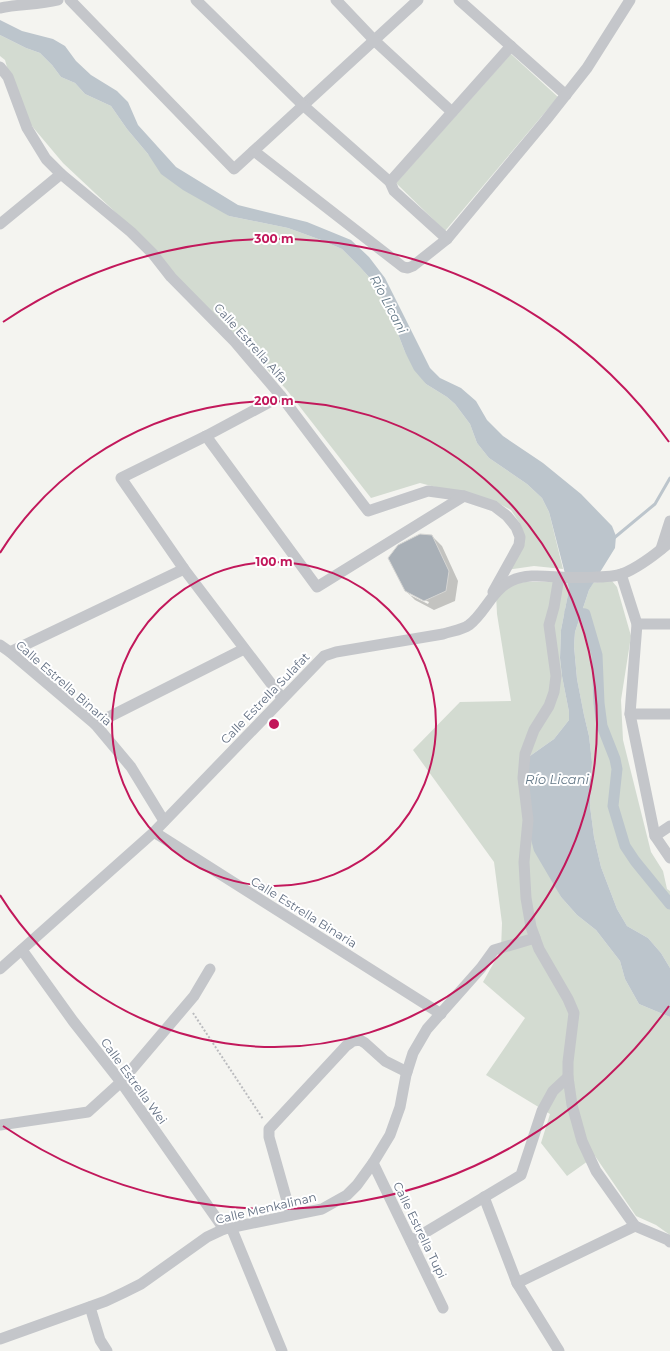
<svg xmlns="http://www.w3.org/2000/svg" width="670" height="1351" font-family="Montserrat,sans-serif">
  <rect width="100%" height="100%" fill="#f4f4f0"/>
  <g fill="#d3dbd1">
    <polygon points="0,35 26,48 40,53 52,65 61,77 75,83 85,94 111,106 127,129 148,154 229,216 288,228 321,240 342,249 359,266 369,277 388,308 405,352 426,384 447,397 455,404 470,424 477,443 489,458 527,484 542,498 549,512 563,569 534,566 507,570 524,539 521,525 511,510 498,503 420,483 371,498 286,389 231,332 198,303 144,239 63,163 26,119 15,96 5,60 0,56"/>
    <polygon points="511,54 558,97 445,231 396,183"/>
    <polygon points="612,581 617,587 631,636 621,700 623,740 651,852 663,871 667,889 670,891 670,968 661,953 648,938 627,926 617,909 601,867 594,837 590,806 592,762 589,736 584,715 577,679 574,646 575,632 589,590 593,583"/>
    <polygon points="525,582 567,582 569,589 561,630 560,658 562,676 569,712 569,720 554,739 530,756 551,877 561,897 577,915 596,930 620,961 625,979 639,1004 670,1017 670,1235 656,1225 636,1216 595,1156 567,1176 541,1143 550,1114 486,1075 525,1018 483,982 501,950 502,923 494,862 413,750 460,702 511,701 497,614 496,594 506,586"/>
  </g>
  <polygon fill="#bcc5cc" points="0,20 22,31 53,39 65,46 76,61 91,75 117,91 128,102 138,125 176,167 238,205 307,222 351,240 369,257 385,278 430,368 440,378 461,388 476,401 487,420 503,436 543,463 581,494 612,526 616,536 615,548 589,590 575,632 574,646 577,679 584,715 589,736 592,762 590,806 594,837 601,867 617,909 627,926 648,938 661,953 670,968 670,1017 639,1004 625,979 620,961 596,930 577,915 561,897 534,851 528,828 524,795 530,756 554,739 569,720 569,712 562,676 560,658 561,630 569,589 549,512 542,498 527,484 489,458 477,443 470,424 455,404 447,397 426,384 414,370 405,352 388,308 369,277 359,266 342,249 321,240 288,228 229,216 183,190 161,174 148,154 127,129 111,106 85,94 75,83 61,77 52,65 40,53 26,48 0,35"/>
  <path fill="#0003" fill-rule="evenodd" d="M432 536 442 546 458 581 455 601 434 610 415 600 405 590ZM410 593 429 602 428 604 410 595Z"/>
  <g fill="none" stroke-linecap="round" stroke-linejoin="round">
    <polyline stroke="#bcc5cc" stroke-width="3" points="614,538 655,504 670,478"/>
    <polyline stroke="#bcc5cc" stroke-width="11" points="570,612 585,614 597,655 599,703 602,726 615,759 617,769 613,806 625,846 635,861 670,904"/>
  </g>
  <polygon fill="#a9b0b7" stroke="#d5d5d3" points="420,534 432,535 449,571 446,591 424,601 405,591 388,558 398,545"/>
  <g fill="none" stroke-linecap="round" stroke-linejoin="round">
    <polyline stroke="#bbbcbf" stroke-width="2" stroke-dasharray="2 2" stroke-linecap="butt" points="193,1013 263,1119"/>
    <g stroke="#c4c6ca" stroke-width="11">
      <polyline points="70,0 234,169 418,0"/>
      <polyline points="196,0 304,106 390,182 394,191 447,239"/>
      <polyline points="336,0 375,41 452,112"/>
      <polyline points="459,0 566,95"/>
      <path d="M0 8C19 4 39 5 58 0"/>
      <polyline points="0,67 8,77 27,128 46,159 61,174 131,232 153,254 171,277 235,342 281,396 368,511 428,491 464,496 494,506 507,516 516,527 520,537 519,545 493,592"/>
      <polyline points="254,151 403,267 408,268 413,266 447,239 546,120 587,68 630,0"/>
      <polyline points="390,182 511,46"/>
      <polyline points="0,224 61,174"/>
      <polyline points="281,396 206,436 121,478 184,569 282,698"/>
      <polyline points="206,436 317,587 464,496"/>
      <polyline points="661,549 670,521"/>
      <polyline points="621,574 637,624 630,714 655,836 670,858"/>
      <polyline points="559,577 554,607 549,625 556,676 554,692 549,706 534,730 525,754 523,778 528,820 524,862 526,898 531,927 539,949 568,999 574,1013 568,1062 568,1077 572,1105 582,1141 596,1171 635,1226 668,1240 670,1242"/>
      <polyline points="637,624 670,624"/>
      <polyline points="0,645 10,652 95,724 131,767 164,821"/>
      <polyline points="10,652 184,569"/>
      <polyline points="630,714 670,714"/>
      <polyline points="95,724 244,649"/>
      <polyline points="154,832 441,1014"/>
      <polyline points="655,836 670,826"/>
      <polyline points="22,950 73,1021 121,1082 224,1229"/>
      <path d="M0 969 154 832 324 656 336 652 443 634C452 631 462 630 469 625 485 613 492 590 511 581 525 574 543 576 559 577 572 578 611 578 622 574 640 567 656 554 670 542"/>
      <polyline points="0,1125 88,1112 121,1082 194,996 210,969"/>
      <polyline points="373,1163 443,1308"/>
      <polyline points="484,1197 517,1283 559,1351"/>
      <polyline points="291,1215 269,1137 269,1129 346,1046 353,1041 360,1040 365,1043 385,1061 407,1072"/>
      <polyline points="231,1227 282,1351"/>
      <polyline points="411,1241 521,1175 542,1111 553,1091 568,1077"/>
      <polyline points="517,1283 635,1226"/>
      <polyline points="90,1307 100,1340 107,1351"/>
      <polyline points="0,1339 106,1301 125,1292 141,1284 207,1237 224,1229 322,1209 347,1195 357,1185 373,1163 390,1135 400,1107 406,1075 413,1053 427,1029 481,968 494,950 535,938"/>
    </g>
  </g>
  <g fill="none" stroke="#c2185b" stroke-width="2">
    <circle cx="274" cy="724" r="162"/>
    <path d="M0 553A323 323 0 1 1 0 895"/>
    <path d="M669 1006A485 485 0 0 1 3 1126M3 322A485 485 0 0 1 669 442"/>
  </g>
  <g text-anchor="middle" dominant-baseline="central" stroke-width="4" stroke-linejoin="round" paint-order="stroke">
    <g font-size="12" fill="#626f82" stroke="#fff">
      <text transform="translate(251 343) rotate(48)">Calle Estrella Alfa</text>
      <text transform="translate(64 683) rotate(41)">Calle Estrella Binaria</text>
      <text transform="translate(265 698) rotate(-46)">Calle Estrella Sulafat</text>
      <text transform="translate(304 912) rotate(32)">Calle Estrella Binaria</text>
      <text transform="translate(134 1081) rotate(54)">Calle Estrella Wei</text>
      <text transform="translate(266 1208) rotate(-13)">Calle Menkalinan</text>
      <text transform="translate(420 1230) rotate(64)">Calle Estrella Tupi</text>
    </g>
    <g font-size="13" font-style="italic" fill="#637887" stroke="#fff">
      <text transform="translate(389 304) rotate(62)">Río Licani</text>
      <text x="557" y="779">Río Licani</text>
    </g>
  </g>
  <circle cx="274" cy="724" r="6" fill="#c2185b" stroke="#fff" stroke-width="2"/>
  <g font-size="12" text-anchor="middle" font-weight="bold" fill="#c2185b" stroke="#fff" stroke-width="4" stroke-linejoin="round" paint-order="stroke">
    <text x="274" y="243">300 m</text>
    <text x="274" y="405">200 m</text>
    <text x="274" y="566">100 m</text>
  </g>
</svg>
